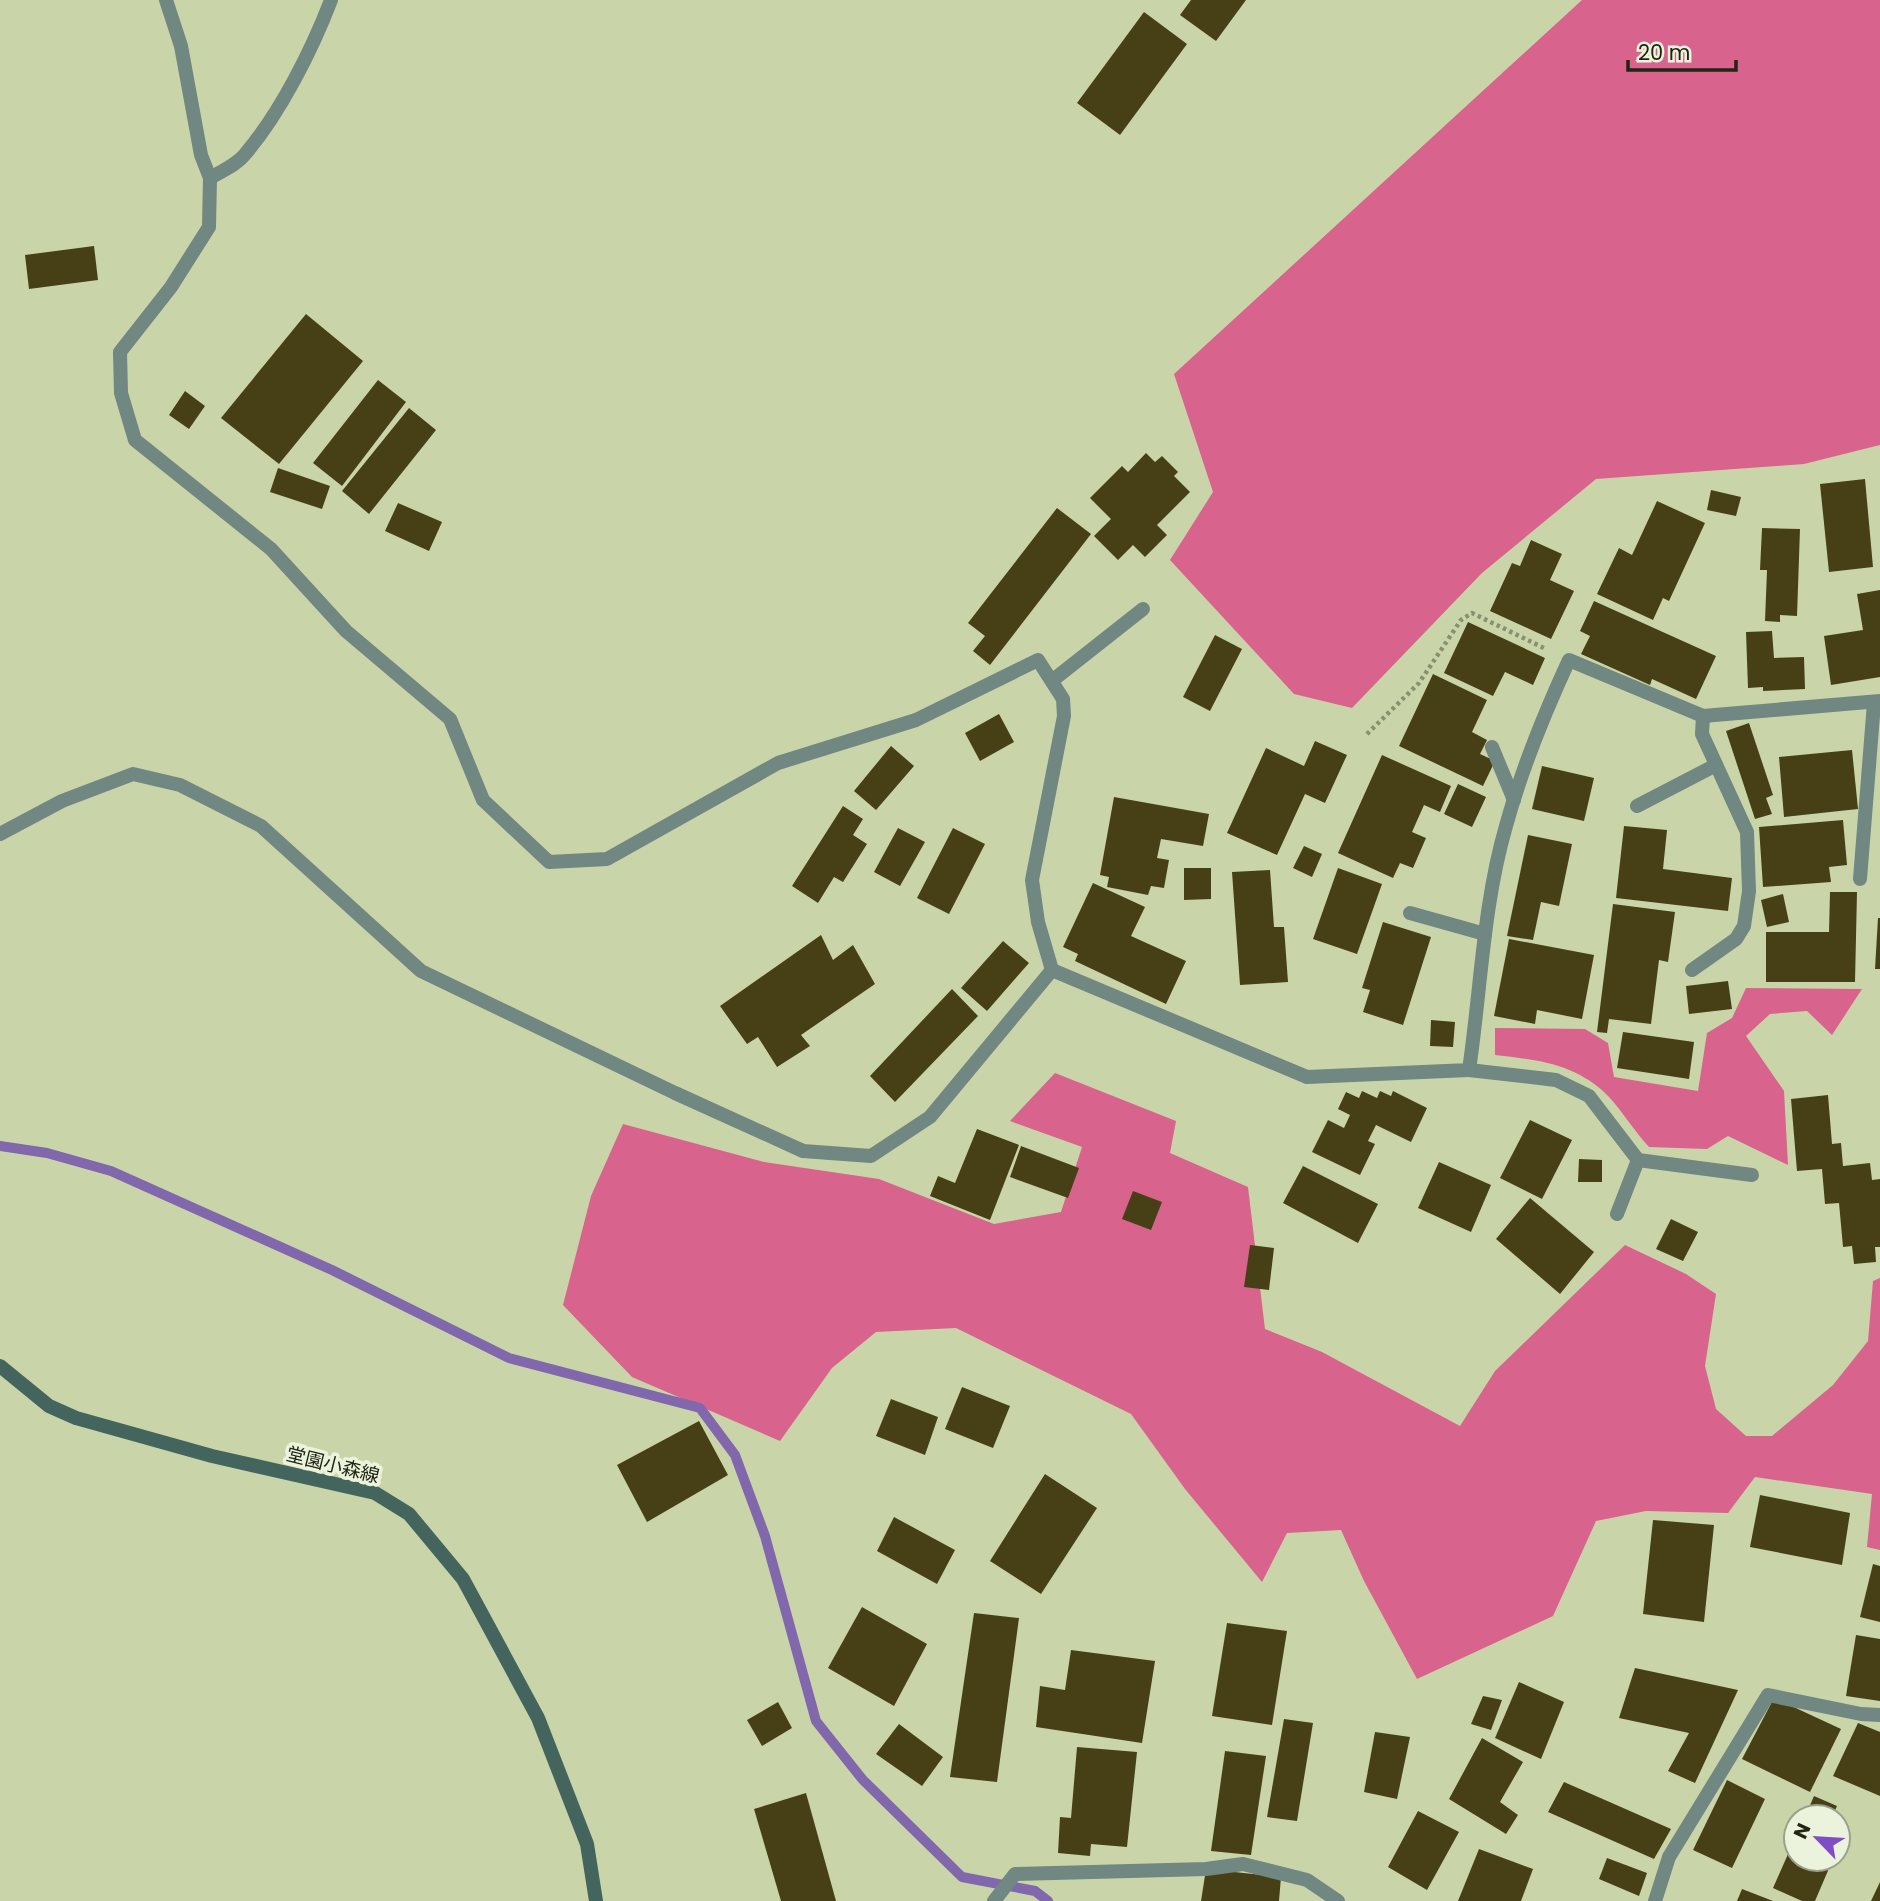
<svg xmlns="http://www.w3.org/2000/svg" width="1880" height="1901" font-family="Poppins,'Noto Sans JP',sans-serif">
  <rect width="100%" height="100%" fill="#c9d5a9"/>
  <g fill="#d8638d">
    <polygon points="1582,0 1880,0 1880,445 1804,464 1596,479 1482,573 1352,708 1294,694 1170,560 1213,492 1174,374"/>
    <path d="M1746 988 1862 989 1832 1035 1807 1011 1770 1014 1746 1036 1784 1091 1788 1165 1728 1136 1707 1149 1649 1147C1634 1131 1623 1112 1609 1097 1577 1064 1539 1060 1495 1055V1028L1585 1029 1608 1043 1614 1077 1698 1091 1707 1033 1732 1018Z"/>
    <polygon points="1055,1073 1176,1121 1170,1153 1248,1187 1265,1329 1322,1352 1460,1426 1495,1371 1625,1245 1686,1274 1716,1294 1705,1366 1716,1409 1746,1436 1772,1436 1833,1385 1868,1341 1873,1281 1880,1278 1880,1550 1867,1547 1872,1494 1755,1477 1728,1513 1646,1511 1596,1521 1553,1616 1417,1679 1364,1581 1341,1530 1287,1533 1262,1582 1185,1489 1131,1414 956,1328 876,1332 832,1368 780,1441 632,1377 563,1305 591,1196 623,1124 764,1162 879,1179 994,1224 1061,1212 1082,1147 1010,1121"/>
  </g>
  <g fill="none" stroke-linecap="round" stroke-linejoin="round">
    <polyline stroke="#8167ab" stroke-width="10" points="0,1146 47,1153 111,1171 332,1270 509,1358 700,1408 735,1455 765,1536 816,1721 863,1780 962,1877 1035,1891 1048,1901"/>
  </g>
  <g fill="#474016">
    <polygon points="1191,0 1246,0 1216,41 1180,15"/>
    <polygon points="1144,12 1187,44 1120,135 1077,103"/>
    <polygon points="94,246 98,280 29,289 25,255"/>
    <polygon points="306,314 363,361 279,464 221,418"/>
    <polygon points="378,380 406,402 342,486 313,463"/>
    <polygon points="185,391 205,406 189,429 169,415"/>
    <polygon points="409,408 436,430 369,514 342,491"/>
    <polygon points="1146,453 1155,462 1162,456 1178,472 1174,476 1190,492 1157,525 1167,535 1145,557 1133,545 1118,560 1094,536 1111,519 1090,498 1122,466 1128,472"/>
    <polygon points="278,468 330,486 322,509 270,492"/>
    <polygon points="1865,479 1873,567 1829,572 1820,484"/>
    <polygon points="1711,490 1741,497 1736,516 1707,510"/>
    <polygon points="1657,501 1705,523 1669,601 1663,598 1653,620 1597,594 1619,548 1632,555"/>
    <polygon points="398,503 442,522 429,551 385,531"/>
    <polygon points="1057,508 1091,534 990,665 973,651 985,636 968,623"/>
    <polygon points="1762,528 1800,529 1797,616 1780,615 1780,622 1765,621 1767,570 1760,570"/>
    <polygon points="1531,540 1562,554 1550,580 1574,591 1551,639 1490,611 1512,563 1520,566"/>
    <polygon points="1880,590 1880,677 1831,685 1824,636 1863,630 1857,594"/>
    <polygon points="1594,601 1716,656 1696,699 1652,679 1650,685 1581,654 1590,636 1580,631"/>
    <polygon points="1468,622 1545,658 1533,685 1505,672 1493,696 1444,673"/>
    <polygon points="1772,631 1774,658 1804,657 1805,689 1763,691 1763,687 1748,688 1746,632"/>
    <polygon points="1215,635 1242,649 1210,711 1183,697"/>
    <polygon points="1433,674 1487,700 1472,732 1487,740 1480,754 1495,761 1483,786 1399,746"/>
    <polygon points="999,714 1014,742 980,761 965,733"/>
    <polygon points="1749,723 1773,795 1766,798 1772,814 1755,819 1726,731"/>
    <polygon points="1315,741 1347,755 1325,803 1305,794 1277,855 1227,833 1266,748 1304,766"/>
    <polygon points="891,746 914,766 876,810 854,791"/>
    <polygon points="1852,750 1858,809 1784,817 1779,757"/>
    <polygon points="1382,755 1451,786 1440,812 1424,805 1412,832 1426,838 1413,868 1400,863 1393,878 1338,853"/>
    <polygon points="1542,766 1594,778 1584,821 1532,809"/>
    <polygon points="1458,784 1486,797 1472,827 1444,814"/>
    <polygon points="1114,797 1209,814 1203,846 1161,839 1157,858 1169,860 1164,888 1151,886 1148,895 1107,887 1109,877 1100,875"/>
    <polygon points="843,806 863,819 853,835 867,844 843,882 834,877 818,903 792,886"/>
    <polygon points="1843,820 1847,865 1829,867 1831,882 1763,887 1759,827"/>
    <polygon points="1624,826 1667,830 1663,869 1732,878 1728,911 1616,898"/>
    <polygon points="898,828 925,842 900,886 874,872"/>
    <polygon points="953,828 985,844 949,914 917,898"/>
    <polygon points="1528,835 1572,844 1559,906 1541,902 1533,940 1507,936"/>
    <polygon points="1304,846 1322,854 1312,877 1293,868"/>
    <polygon points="1184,868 1211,868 1211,899 1184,900"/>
    <polygon points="1338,868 1382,884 1357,954 1313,939"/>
    <polygon points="1270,870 1274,927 1284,927 1288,982 1240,985 1232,872"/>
    <polygon points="1093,883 1145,907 1131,936 1186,961 1166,1004 1075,961 1078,954 1063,947"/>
    <polygon points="1830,892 1857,892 1855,982 1766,982 1766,932 1829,932"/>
    <polygon points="1783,894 1789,922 1767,927 1761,900"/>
    <polygon points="1613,904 1675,912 1668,962 1659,960 1651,1024 1609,1019 1607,1033 1597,1032"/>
    <polygon points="1878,918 1880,918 1880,969 1875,969"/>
    <polygon points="1383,922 1431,937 1403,1025 1363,1012 1370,990 1362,988"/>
    <polygon points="821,935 833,960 853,945 875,984 801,1035 810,1046 777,1067 758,1037 747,1044 720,1006"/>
    <polygon points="1509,939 1594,955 1582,1019 1537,1010 1535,1024 1494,1016"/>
    <polygon points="1003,941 1029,963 987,1011 961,988"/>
    <polygon points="1728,981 1732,1009 1689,1014 1686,986"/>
    <polygon points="952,989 978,1016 895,1102 870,1076"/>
    <polygon points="1431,1020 1455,1022 1453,1047 1430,1046"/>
    <polygon points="1623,1032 1694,1042 1689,1079 1617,1068"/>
    <polygon points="1362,1091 1377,1098 1380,1091 1391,1096 1393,1091 1427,1108 1411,1142 1376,1125 1368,1141 1375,1144 1360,1175 1312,1152 1328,1120 1344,1128 1350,1115 1338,1109 1346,1092 1359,1098"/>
    <polygon points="1828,1095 1832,1144 1841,1143 1843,1166 1870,1163 1872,1180 1880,1179 1880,1247 1875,1247 1876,1262 1854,1264 1852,1246 1843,1247 1839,1203 1825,1204 1822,1169 1797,1171 1791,1099"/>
    <polygon points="1530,1120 1572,1140 1542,1199 1500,1178"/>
    <polygon points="977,1129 1019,1145 990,1220 930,1196 938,1176 955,1183"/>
    <polygon points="1021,1146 1079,1168 1068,1198 1010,1177"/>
    <polygon points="1579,1159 1602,1160 1602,1182 1578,1182"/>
    <polygon points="1439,1162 1491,1185 1471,1232 1418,1208"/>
    <polygon points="1303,1166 1378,1204 1358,1243 1283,1203"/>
    <polygon points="1133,1191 1162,1202 1151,1230 1122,1219"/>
    <polygon points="1530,1198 1594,1252 1560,1294 1496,1239"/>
    <polygon points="1671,1219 1698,1232 1683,1261 1656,1249"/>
    <polygon points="1250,1245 1274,1248 1269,1290 1244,1287"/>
    <polygon points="962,1387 1010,1406 993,1448 945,1429"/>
    <polygon points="891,1399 938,1417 925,1455 876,1436"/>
    <polygon points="699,1421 728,1475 647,1522 617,1465"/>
    <polygon points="1045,1474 1097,1508 1041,1594 990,1561"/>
    <polygon points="1760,1495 1850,1513 1842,1565 1750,1547"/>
    <polygon points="894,1517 955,1550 937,1584 877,1551"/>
    <polygon points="1653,1520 1714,1525 1704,1622 1643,1614"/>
    <polygon points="1873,1564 1880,1566 1880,1622 1860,1617"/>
    <polygon points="862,1607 927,1644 894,1706 828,1668"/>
    <polygon points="974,1613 1019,1618 997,1782 950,1777"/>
    <polygon points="1227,1623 1287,1631 1272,1725 1212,1716"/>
    <polygon points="1856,1635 1880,1639 1880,1701 1846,1696"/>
    <polygon points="1071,1650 1155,1661 1142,1743 1036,1727 1040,1686 1065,1690"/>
    <polygon points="1635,1668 1738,1690 1695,1783 1668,1771 1689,1733 1619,1718"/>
    <polygon points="1519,1682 1564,1702 1541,1759 1495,1738"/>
    <polygon points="1483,1696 1502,1700 1491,1730 1471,1724"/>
    <polygon points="1774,1698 1841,1729 1810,1792 1742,1759"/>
    <polygon points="778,1702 792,1728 762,1746 747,1720"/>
    <polygon points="1284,1719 1313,1723 1297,1821 1267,1817"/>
    <polygon points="1858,1723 1880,1732 1880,1796 1833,1776"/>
    <polygon points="899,1724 943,1757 922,1786 876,1754"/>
    <polygon points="1375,1732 1410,1737 1397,1799 1364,1792"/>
    <polygon points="1482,1738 1523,1762 1500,1802 1518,1815 1506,1834 1449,1799"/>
    <polygon points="1077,1747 1137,1752 1127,1847 1091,1844 1090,1856 1058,1853 1060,1817 1071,1818"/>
    <polygon points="1225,1751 1266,1756 1251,1855 1211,1851"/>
    <polygon points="1727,1780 1765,1799 1732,1868 1693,1850"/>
    <polygon points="1564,1782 1671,1829 1654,1859 1548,1812"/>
    <polygon points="806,1793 836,1901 781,1901 754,1809"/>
    <polygon points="1814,1796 1837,1806 1832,1817 1805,1817"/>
    <polygon points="1418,1811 1459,1832 1427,1890 1388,1867"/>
    <polygon points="1796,1836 1796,1859 1833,1859 1815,1901 1802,1901 1773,1888"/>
    <polygon points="1479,1849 1533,1869 1521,1901 1458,1901"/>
    <polygon points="1607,1858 1647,1873 1639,1896 1599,1879"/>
    <polygon points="1206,1869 1281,1877 1279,1901 1201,1901"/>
    <polygon points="1880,1882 1880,1901 1871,1901"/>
    <polygon points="1742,1889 1773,1901 1737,1901"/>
  </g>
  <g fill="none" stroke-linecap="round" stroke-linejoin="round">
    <polyline stroke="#88916f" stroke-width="4.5" stroke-dasharray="3.5 3.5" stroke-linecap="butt" points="1367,734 1419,683 1461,620 1472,613 1546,649"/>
    <g stroke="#708782" stroke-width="14">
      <polyline points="1053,680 1143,609"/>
      <polyline points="1492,747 1514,800"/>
      <polyline points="1637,806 1716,765"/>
      <polyline points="1860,879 1874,703"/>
      <polyline points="1410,913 1485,934"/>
      <polyline points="1692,970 1736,939 1744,926 1749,891 1747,832 1702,734 1703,716"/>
      <polyline points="1469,1070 1556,1080 1589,1096 1638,1160 1617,1214"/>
      <polyline points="1638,1160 1752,1175"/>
    </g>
    <g stroke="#708782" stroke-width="14">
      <polyline points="166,0 181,46 201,155 210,178 209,227 171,287 120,352 121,393 135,440 271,549 346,631 450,719 483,800 549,862 607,859 778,763 916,720 1038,660 1063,699 1064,716 1032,880 1038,922 1052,970"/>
      <path d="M210 178C222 171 238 164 246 153 280 113 312 50 331 0"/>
      <polyline points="0,834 62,801 133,774 180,785 261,826 421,971 675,1093 803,1151 871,1156 930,1117 1052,970"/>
      <path d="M1052 970 1307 1077 1469 1070C1481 989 1483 905 1506 826 1522 768 1544 714 1569 660L1703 716 1880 701"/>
      <polyline points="994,1901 1015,1874 1206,1869 1243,1864 1307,1880 1338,1901"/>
      <polyline points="1655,1901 1669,1857 1768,1695 1861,1714 1880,1715"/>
    </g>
    <polyline stroke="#43655d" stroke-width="14" points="0,1366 49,1406 76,1418 212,1456 375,1493 409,1514 463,1579 538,1718 587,1844 596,1901"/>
  </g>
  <g text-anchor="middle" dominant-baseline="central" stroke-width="7" stroke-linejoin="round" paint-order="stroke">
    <g font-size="19" fill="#212514" stroke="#ecf3dc">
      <text transform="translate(333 1465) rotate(14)">堂園小森線</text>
    </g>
  </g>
  <g transform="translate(1817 1838) rotate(295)"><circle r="33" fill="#ecf3dc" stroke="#9ba18c" stroke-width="2"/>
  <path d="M0-5L12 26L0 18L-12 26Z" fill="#7f4dc5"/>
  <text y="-10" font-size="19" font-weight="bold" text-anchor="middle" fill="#212514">N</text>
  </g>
  <path d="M1628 60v10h108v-10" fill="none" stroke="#212514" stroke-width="3.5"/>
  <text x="1638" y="60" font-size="21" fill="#212514" stroke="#ecf3dc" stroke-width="5" paint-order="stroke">20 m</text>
</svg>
